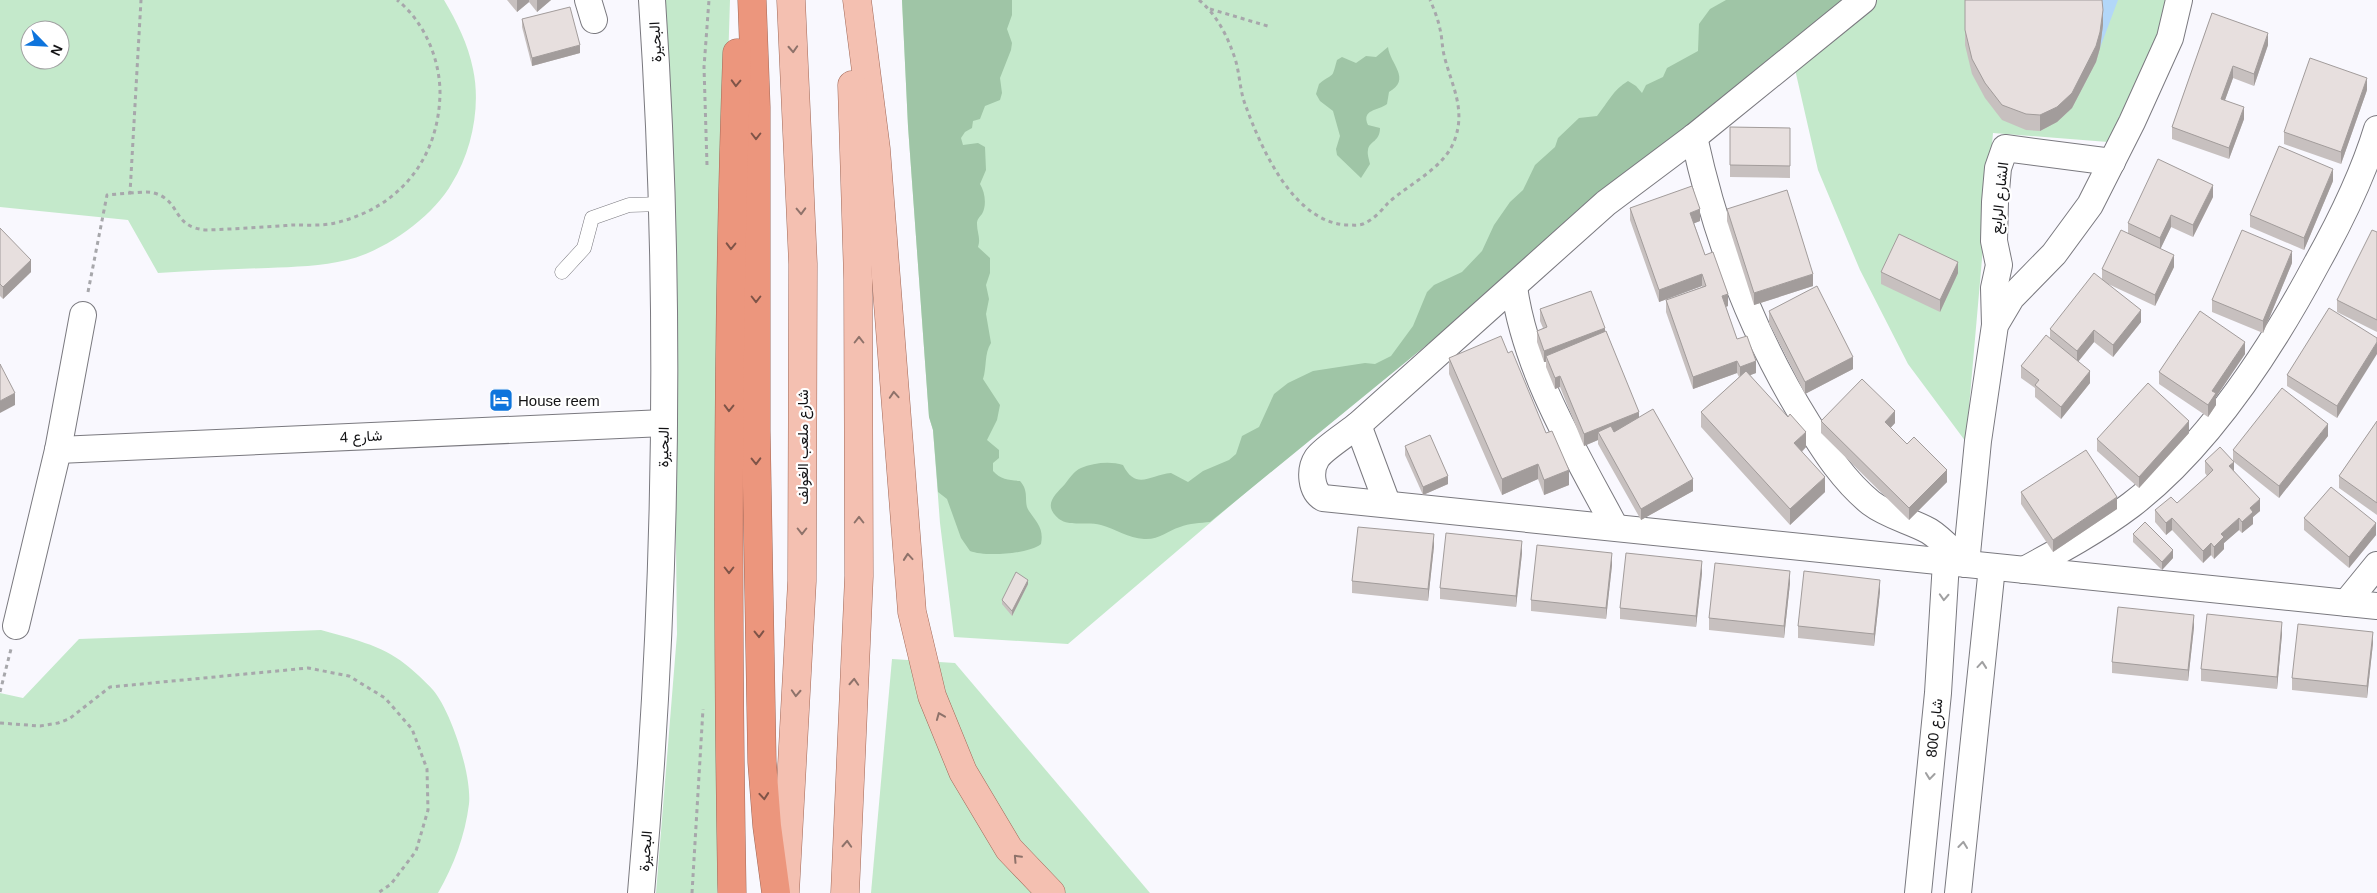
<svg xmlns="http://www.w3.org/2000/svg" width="2377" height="893" font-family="Arial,Vazirmatn,sans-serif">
  <rect width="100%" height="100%" fill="#f9f8fe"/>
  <g fill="#c4e9cb" fill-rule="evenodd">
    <path d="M0 0H444C457 22 468 44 473 69 481 106 472 151 452 183 433 217 385 251 347 260 322 266 294 267 268 268 231 269 195 271 158 273L128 220 0 207ZM30 30H60V60H30Z"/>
    <polygon points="664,0 730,0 721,287 720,867 717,893 656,893 677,634 671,111"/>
    <polygon points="902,0 1849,0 1251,488 1068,644 954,637 940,523 933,430 929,417 908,126"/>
    <polygon points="1874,0 2166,0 2156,39 2108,142 1993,133 1966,442 1908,364 1860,270 1818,170 1794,65"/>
    <path d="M321 630C349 638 382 645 405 664 414 671 425 681 433 690 451 711 472 775 469 804 465 836 454 865 438 893H0V693L23 698 79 639Z"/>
    <polygon points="892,659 955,663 1150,893 871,893"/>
  </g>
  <g fill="#9fc5a6">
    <path d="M902 0H1012V15L1007 29 1012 43 1011 50 1000 78 1002 93 1000 100 985 106 980 119 973 121 972 128 965 132 961 138 963 145 978 143 985 147 986 170 980 184C985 192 987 205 982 214 979 218 977 219 977 224 977 233 981 238 978 247L990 258V273L986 285 989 299 986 314 991 343C984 354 987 367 983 379L1000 405 997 420 987 440 999 450V458L993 463V471C1001 480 1009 480 1020 481 1030 492 1023 502 1029 511 1037 523 1044 528 1041 544 1029 554 985 557 970 551L961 538 947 499 938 492 933 430 929 417 908 126Z"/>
    <path d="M1726 0H1849L1210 522C1201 523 1189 523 1180 527 1167 531 1159 540 1144 539 1128 538 1116 529 1101 525 1088 521 1070 527 1059 519 1042 505 1055 495 1065 484 1069 479 1074 471 1081 468 1093 463 1110 461 1123 465 1136 491 1150 475 1171 473L1188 482 1203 471 1229 460 1236 454 1242 436 1259 427 1274 394 1288 383 1313 371 1365 363 1375 364 1391 356 1413 326 1427 292 1434 285 1462 272 1482 251 1494 225 1510 202 1523 190 1535 165 1555 147 1558 138 1579 118 1597 116C1608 102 1613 90 1628 81L1636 86 1642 93 1646 85 1663 77 1667 68 1698 51 1699 24 1710 9Z"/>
    <path d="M1388 47C1390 64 1412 79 1389 92L1387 104C1378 111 1361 109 1368 125L1380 128C1380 142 1369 141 1368 150 1367 154 1369 159 1370 164L1361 178 1337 155 1336 149 1340 136 1333 111 1320 101 1316 94 1319 84C1335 71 1331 81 1337 60L1342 57 1356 63 1366 56 1376 57Z"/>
  </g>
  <polygon fill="#b2d7f8" points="2102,0 2118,0 2100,48"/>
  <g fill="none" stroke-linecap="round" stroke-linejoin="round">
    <g stroke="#7a797f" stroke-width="15">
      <polyline id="lane" points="562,272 584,248 592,218 629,205 662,204"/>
    </g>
    <g stroke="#7a797f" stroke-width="28">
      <g id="street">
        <polyline points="588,0 594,20"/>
        <path d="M1863 0 1694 137 1606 203 1358 425C1348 433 1323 449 1317 458 1309 470 1311 491 1323 498L2377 606"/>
        <path d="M1694 137C1716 238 1753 336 1808 424 1826 453 1844 481 1871 503 1888 516 1911 521 1929 531 1942 539 1954 553 1966 564"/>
        <path d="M1514 287C1526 372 1575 452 1615 527"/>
        <polyline points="1995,325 1994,288 1999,265 1994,241 1995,202 1998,168 2005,148 2112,162"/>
        <polyline points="1358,425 1387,503"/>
        <polyline points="58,450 664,423"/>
        <polyline points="1966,564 1978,441 1995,325 2011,298 2054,254 2090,205 2132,122 2170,38 2179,0"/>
        <path d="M2024 570C2061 550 2098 530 2131 505 2209 445 2271 349 2317 263 2341 220 2363 175 2377 129"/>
        <polyline points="2346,603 2377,565"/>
        <polyline points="16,626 58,450 83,315"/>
        <path d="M641 893C667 597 672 297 652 0"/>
        <polyline points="1918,893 1938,693 1946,562"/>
        <polyline points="1958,893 1992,567"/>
      </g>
    </g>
    <g stroke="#a06858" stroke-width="29">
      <g id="primary">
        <polyline points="857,0 876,149 912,612 932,696 963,772 1009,849 1051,893"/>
        <polyline points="785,893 802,581 803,264 791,0"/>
        <polyline points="845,893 859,576 858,279 852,85"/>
      </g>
    </g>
    <g stroke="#a06858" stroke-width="29">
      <g id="highway">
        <polyline points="752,0 756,107 756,431 762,762 767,826 776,893"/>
        <path d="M732 893C727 613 727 333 737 53"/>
      </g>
    </g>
    <g stroke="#a7a7ab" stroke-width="3" stroke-dasharray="4 4" stroke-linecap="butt">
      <path d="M1199 0C1215 13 1226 33 1233 53 1240 70 1239 88 1245 104 1261 148 1293 222 1347 225 1353 225 1360 226 1365 223 1374 219 1382 210 1388 203 1410 183 1445 168 1455 139 1466 108 1451 84 1444 55 1442 46 1442 37 1440 29 1438 19 1434 9 1430 0"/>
      <polyline points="1210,9 1271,27"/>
      <polyline points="707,165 704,67 709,0"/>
      <path d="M130 193C137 193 147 191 154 193 182 201 171 227 206 230 235 229 264 227 293 225 306 225 322 226 335 223 399 208 439 159 440 93 440 59 424 21 397 0"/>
      <polyline points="88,292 107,195 130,193 141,0"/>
      <polyline points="0,692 11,649"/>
      <polyline points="0,723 40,726 58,723 69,719 110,687 308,668 349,676 385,698 412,729 427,769 428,810 416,851 391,884 378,893"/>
      <polyline points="692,893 703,709"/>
    </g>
    <use href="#lane" stroke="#fff" stroke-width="14"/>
    <use href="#street" stroke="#fff" stroke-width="26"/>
    <use href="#primary" stroke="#f4c0b1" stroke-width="28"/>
    <use href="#highway" stroke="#ec967d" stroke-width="28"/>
  </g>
  <g fill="#c7c0bf">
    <polygon points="507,0 551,0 537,12 529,2 517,12"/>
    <polygon points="1965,0 2103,25 2100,48 2096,62 2072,108 2057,122 2040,131 2026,130 2002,120 1985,98 1972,74 1965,45"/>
    <polygon points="2212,13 2268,45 2254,86 2233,78 2225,100 2244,119 2229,159 2172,139 2172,127"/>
    <polygon points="522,19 580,53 532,66 522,27"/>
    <polygon points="2367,90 2341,164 2284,144 2284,132"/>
    <polygon points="1730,127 1790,128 1790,178 1730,177"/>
    <polygon points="2333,181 2304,250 2250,227 2250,215"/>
    <polygon points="2213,197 2193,237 2171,227 2160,249 2174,267 2155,306 2106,283 2141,322 2113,357 2094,342 2078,362 2090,383 2061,419 2035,397 2035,388 2021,378 2021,366 2050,339 2050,329 2102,280 2102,269 2128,233 2128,223"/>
    <polygon points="1630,208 1700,221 1694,223 1705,255 1728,306 1726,307 1737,339 1756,373 1750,375 1806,447 1802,452 1825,492 1790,525 1701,427 1701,412 1739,377 1737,373 1693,389 1666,312 1666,300 1702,287 1702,286 1659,302 1630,220"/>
    <polygon points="1727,209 1813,286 1754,305 1727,221"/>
    <polygon points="0,228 31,272 3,299 0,296"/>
    <polygon points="2377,232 2377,332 2337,312 2337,300"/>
    <polygon points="2292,263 2263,333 2212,312 2212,300"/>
    <polygon points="1881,272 1958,273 1940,312 1881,284"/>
    <polygon points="1540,309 1605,331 1639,417 1693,491 1641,520 1598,444 1598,440 1584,446 1560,387 1555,389 1546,367 1546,362 1544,362 1537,342 1537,331 1543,328 1540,321"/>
    <polygon points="1769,311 1853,369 1805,394 1769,323"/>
    <polygon points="2377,338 2337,418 2287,386 2287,375"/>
    <polygon points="1508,353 1546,433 1569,485 1544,495 1538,479 1502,495 1449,374 1449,358"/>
    <polygon points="2245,354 2216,397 2216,405 2208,417 2159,384 2159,372"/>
    <polygon points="1821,421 1895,423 1890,428 1947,482 1909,520 1821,433"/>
    <polygon points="2377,421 2377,515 2339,488 2339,476"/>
    <polygon points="2189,433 2139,488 2097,451 2097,439"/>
    <polygon points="2328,436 2279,498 2234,462 2234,471 2260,511 2253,517 2253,524 2242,533 2239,530 2224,543 2224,549 2214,559 2211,555 2203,563 2172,530 2166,535 2155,522 2155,510 2177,503 2207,476 2205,473 2205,461 2233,460 2233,450"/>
    <polygon points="1405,446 1448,484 1423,495 1405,455"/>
    <polygon points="2021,492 2117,509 2053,552 2021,504"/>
    <polygon points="2304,518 2376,535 2349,568 2304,530"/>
    <polygon points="2133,534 2173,558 2162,570 2133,542"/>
    <polygon points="1434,546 1428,601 1352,593 1352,581"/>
    <polygon points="1522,553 1516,607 1440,599 1440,588"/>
    <polygon points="1612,565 1606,619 1531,611 1531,600"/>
    <polygon points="1702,573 1696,627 1620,619 1620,608"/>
    <polygon points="1790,583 1784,638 1709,630 1709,618"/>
    <polygon points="1028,584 1012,616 1002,604 1002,600"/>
    <polygon points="1880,591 1874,646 1798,638 1798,626"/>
    <polygon points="2194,627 2188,681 2112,673 2112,662"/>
    <polygon points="2282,634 2277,689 2201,681 2201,669"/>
    <polygon points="2373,643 2367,698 2292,690 2292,678"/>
  </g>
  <g fill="#a29c9b">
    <polygon points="517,0 529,0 529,2 517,12"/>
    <polygon points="537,0 551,0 537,12"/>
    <polygon points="2103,10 2103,25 2100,48 2096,62 2072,108 2057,122 2040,131 2040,115"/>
    <polygon points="2268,33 2268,45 2254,86 2254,74"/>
    <polygon points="580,45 580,53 532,66 532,58"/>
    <polygon points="2233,66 2233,78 2221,111 2221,99"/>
    <polygon points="2367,78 2367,90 2341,164 2341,152"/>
    <polygon points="2244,107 2244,119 2229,159 2229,148"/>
    <polygon points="2333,169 2333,181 2304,250 2304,238"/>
    <polygon points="2213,185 2213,197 2193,237 2193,225"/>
    <polygon points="1700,209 1700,221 1690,225 1690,213"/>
    <polygon points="2171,215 2171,227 2160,250 2160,238"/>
    <polygon points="2292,251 2292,263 2263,333 2263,321"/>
    <polygon points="2174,255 2174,267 2155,306 2155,295"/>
    <polygon points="31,260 31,272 3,299 3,287"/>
    <polygon points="1958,262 1958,273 1940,312 1940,300"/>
    <polygon points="1702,274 1702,286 1659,302 1659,290"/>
    <polygon points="1813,274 1813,286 1754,305 1754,293"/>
    <polygon points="1728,294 1728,306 1722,308 1722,296"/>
    <polygon points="2141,310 2141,322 2113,357 2113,345"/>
    <polygon points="1605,328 1605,340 1546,356 1546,362 1544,362 1544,351"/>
    <polygon points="2094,330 2094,342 2077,363 2077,351"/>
    <polygon points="2245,342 2245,354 2216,397 2216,405 2208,417 2208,405 2212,391"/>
    <polygon points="2377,342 2377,354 2337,418 2337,406"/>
    <polygon points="1853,357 1853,369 1805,394 1805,382"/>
    <polygon points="1737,361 1737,373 1693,389 1693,377"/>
    <polygon points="1756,361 1756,373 1740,379 1740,367"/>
    <polygon points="2090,371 2090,383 2061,419 2061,407"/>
    <polygon points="1560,376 1560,387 1555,389 1555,378"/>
    <polygon points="15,393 15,405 0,413 0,401"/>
    <polygon points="1895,411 1895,423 1885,434 1885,422"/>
    <polygon points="1639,412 1639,424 1602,439 1598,432 1598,440 1584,446 1584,434"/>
    <polygon points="2189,421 2189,433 2139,488 2139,477"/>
    <polygon points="2328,424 2328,436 2279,498 2279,486"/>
    <polygon points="1806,432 1806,447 1794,459 1794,443"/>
    <polygon points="2234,462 2234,474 2229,466"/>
    <polygon points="1538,464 1538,479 1502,495 1502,479"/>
    <polygon points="1569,470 1569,485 1544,495 1544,480"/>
    <polygon points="1947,470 1947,482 1909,520 1909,508"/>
    <polygon points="1448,476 1448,484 1423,495 1423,487"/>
    <polygon points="1825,477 1825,492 1790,525 1790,509"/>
    <polygon points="1693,479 1693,491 1641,520 1641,509"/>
    <polygon points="2117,497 2117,509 2053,552 2053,540"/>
    <polygon points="2260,499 2260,511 2253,517 2253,524 2242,533 2242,522 2250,508"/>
    <polygon points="2172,518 2172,530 2166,535 2166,523"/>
    <polygon points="2239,518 2239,530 2224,543 2224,549 2214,559 2214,547 2221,534"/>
    <polygon points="2376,523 2376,535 2349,568 2349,557"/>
    <polygon points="1434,534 1434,546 1428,601 1428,589"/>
    <polygon points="1522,541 1522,553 1516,607 1516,596"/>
    <polygon points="2211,543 2211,555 2203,563 2203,551"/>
    <polygon points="2173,550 2173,558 2162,570 2162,562"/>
    <polygon points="1612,553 1612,565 1606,619 1606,608"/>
    <polygon points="1702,561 1702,573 1696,627 1696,616"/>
    <polygon points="1790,571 1790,583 1784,638 1784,626"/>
    <polygon points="1028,580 1028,584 1012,616 1012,611"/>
    <polygon points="1880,580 1880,591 1874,646 1874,634"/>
    <polygon points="2194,615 2194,627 2188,681 2188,670"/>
    <polygon points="2282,622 2282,634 2277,689 2277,677"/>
    <polygon points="2373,632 2373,643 2367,698 2367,686"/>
  </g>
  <g fill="#e7dfde" stroke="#a29c9b">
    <polygon points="1965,0 2102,0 2103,10 2100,32 2096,46 2072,93 2057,107 2040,115 2026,114 2002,105 1985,83 1972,59 1965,30"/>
    <polygon points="570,7 580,45 532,58 522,19"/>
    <polygon points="2212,13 2268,33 2254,74 2233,66 2221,99 2244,107 2229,148 2172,127"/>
    <polygon points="2310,58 2367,78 2341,152 2284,132"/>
    <polygon points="1730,127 1790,128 1790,166 1730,165"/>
    <polygon points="2279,146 2333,169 2304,238 2250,215"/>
    <polygon points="2158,159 2213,185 2193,225 2171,215 2160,238 2128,223"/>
    <polygon points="1692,186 1700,209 1690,213 1705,255 1713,252 1728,294 1722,296 1737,339 1747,336 1756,361 1740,367 1737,361 1693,377 1666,300 1706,286 1702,274 1659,290 1630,208"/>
    <polygon points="1787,190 1813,274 1754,293 1727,209"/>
    <polygon points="0,228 31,260 3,287 0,284"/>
    <polygon points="2121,230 2174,255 2155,295 2102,269"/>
    <polygon points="2242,230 2292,251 2263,321 2212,300"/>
    <polygon points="2372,230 2377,232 2377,320 2337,300"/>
    <polygon points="1899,234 1958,262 1940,300 1881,272"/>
    <polygon points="2094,273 2141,310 2113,345 2094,330 2077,351 2050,329"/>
    <polygon points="1817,286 1853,357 1805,382 1769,311"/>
    <polygon points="1591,291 1605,328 1544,351 1537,331 1547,327 1540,309"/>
    <polygon points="2329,308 2377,338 2377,342 2337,406 2287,375"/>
    <polygon points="2200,311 2245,342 2212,391 2216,393 2208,405 2159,372"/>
    <polygon points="1606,331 1639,412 1584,434 1560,376 1555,378 1546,356"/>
    <polygon points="2046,335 2090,371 2061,407 2035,385 2039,380 2021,366"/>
    <polygon points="1501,336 1508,353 1512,351 1546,433 1552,431 1569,470 1544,480 1538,464 1502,479 1449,358"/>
    <polygon points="0,364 15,393 0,401"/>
    <polygon points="1746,371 1788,417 1790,414 1806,432 1794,443 1825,477 1790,509 1701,412"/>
    <polygon points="1862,379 1895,411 1885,422 1907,444 1914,437 1947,470 1909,508 1821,421"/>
    <polygon points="2148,383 2189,421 2139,477 2097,439"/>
    <polygon points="2282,388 2328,424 2279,486 2233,450"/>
    <polygon points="1653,409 1693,479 1641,509 1598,432 1611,426 1614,432"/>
    <polygon points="2377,421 2377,503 2339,476"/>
    <polygon points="1430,435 1448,476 1423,487 1405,446"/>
    <polygon points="2220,447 2234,462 2229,466 2260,499 2250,508 2253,512 2242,522 2239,518 2221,534 2224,537 2214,547 2211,543 2203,551 2172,518 2166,523 2155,510 2171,497 2177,503 2208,475 2213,470 2205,461"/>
    <polygon points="2086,450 2117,497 2053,540 2021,492"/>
    <polygon points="2331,487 2376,523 2349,557 2304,518"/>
    <polygon points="2145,522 2173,550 2162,562 2133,534"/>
    <polygon points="1358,527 1434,534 1428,589 1352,581"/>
    <polygon points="1446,533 1522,541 1516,596 1440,588"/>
    <polygon points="1537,545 1612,553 1606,608 1531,600"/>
    <polygon points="1626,553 1702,561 1696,616 1620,608"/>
    <polygon points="1715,563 1790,571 1784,626 1709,618"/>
    <polygon points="1804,571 1880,580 1874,634 1798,626"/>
    <polygon points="1016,572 1028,580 1012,611 1002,600"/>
    <polygon points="2118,607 2194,615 2188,670 2112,662"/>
    <polygon points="2207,614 2282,622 2277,677 2201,669"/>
    <polygon points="2298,624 2373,632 2367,686 2292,678"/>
  </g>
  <defs><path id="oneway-chevron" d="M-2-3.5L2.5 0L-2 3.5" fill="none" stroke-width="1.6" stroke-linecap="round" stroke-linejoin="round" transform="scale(1.25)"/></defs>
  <g stroke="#8e726a">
    <use href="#oneway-chevron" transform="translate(793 49) rotate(87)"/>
    <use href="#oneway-chevron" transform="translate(801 211) rotate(88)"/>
    <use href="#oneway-chevron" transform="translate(859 340) rotate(-90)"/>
    <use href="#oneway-chevron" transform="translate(894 395) rotate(-94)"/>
    <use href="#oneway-chevron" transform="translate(859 520) rotate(-90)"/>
    <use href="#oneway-chevron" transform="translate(802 531) rotate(90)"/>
    <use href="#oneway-chevron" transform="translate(908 557) rotate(-95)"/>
    <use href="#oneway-chevron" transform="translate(854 682) rotate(-87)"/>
    <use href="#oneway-chevron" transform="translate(796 693) rotate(93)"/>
    <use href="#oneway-chevron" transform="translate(940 716) rotate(-112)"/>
    <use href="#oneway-chevron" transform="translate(847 844) rotate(-87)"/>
    <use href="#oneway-chevron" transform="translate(1017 858) rotate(-133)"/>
  </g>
  <g stroke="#7f5448">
    <use href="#oneway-chevron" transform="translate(736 83) rotate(92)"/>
    <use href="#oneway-chevron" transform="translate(756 136) rotate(90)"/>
    <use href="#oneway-chevron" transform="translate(731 246) rotate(91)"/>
    <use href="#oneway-chevron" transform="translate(756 299) rotate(90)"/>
    <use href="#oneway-chevron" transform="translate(729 408) rotate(91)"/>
    <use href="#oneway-chevron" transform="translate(756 461) rotate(89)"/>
    <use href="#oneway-chevron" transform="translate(729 570) rotate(90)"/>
    <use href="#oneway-chevron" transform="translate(759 634) rotate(89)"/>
    <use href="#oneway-chevron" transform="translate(764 796) rotate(85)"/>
  </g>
  <g stroke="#a0a0a1">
    <use href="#oneway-chevron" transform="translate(1944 597) rotate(93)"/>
    <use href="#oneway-chevron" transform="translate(1982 665) rotate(-85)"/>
    <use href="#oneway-chevron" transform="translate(1930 776) rotate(96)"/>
    <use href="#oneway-chevron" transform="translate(1963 845) rotate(-84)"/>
  </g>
  <defs>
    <g id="hotel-square" transform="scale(1.25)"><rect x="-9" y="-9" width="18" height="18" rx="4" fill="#0e74dc" stroke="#fff"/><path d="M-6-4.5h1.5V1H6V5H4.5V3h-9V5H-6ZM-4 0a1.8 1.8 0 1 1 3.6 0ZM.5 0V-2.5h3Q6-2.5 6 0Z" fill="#fff"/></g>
  </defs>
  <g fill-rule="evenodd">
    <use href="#hotel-square" x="501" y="400"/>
  </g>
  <g text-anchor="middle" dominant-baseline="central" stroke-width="4.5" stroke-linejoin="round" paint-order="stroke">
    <g font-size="15" fill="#121214" stroke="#fff">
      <text transform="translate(655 42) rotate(-93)">البحيرة</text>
      <text transform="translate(1999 198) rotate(-84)">الشارع الرابع</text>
      <text transform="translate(361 436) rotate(-3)">شارع 4</text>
      <text transform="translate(663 447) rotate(-89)">البحيرة</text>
      <text transform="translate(802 447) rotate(-90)">شارع ملعب الغولف</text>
      <text transform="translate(1934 728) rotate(-84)">شارع 800</text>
      <text transform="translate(645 851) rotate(-86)">البحيرة</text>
    </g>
    <g font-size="15" fill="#121214" stroke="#fff" text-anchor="start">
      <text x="518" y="400">House reem</text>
    </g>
  </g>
  <g transform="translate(45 45) rotate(114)"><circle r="24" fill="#ffffff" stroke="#a0a0a1"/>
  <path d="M0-4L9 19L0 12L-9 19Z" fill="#0e74dc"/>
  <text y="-8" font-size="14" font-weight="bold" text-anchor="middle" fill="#121214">N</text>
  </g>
</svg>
